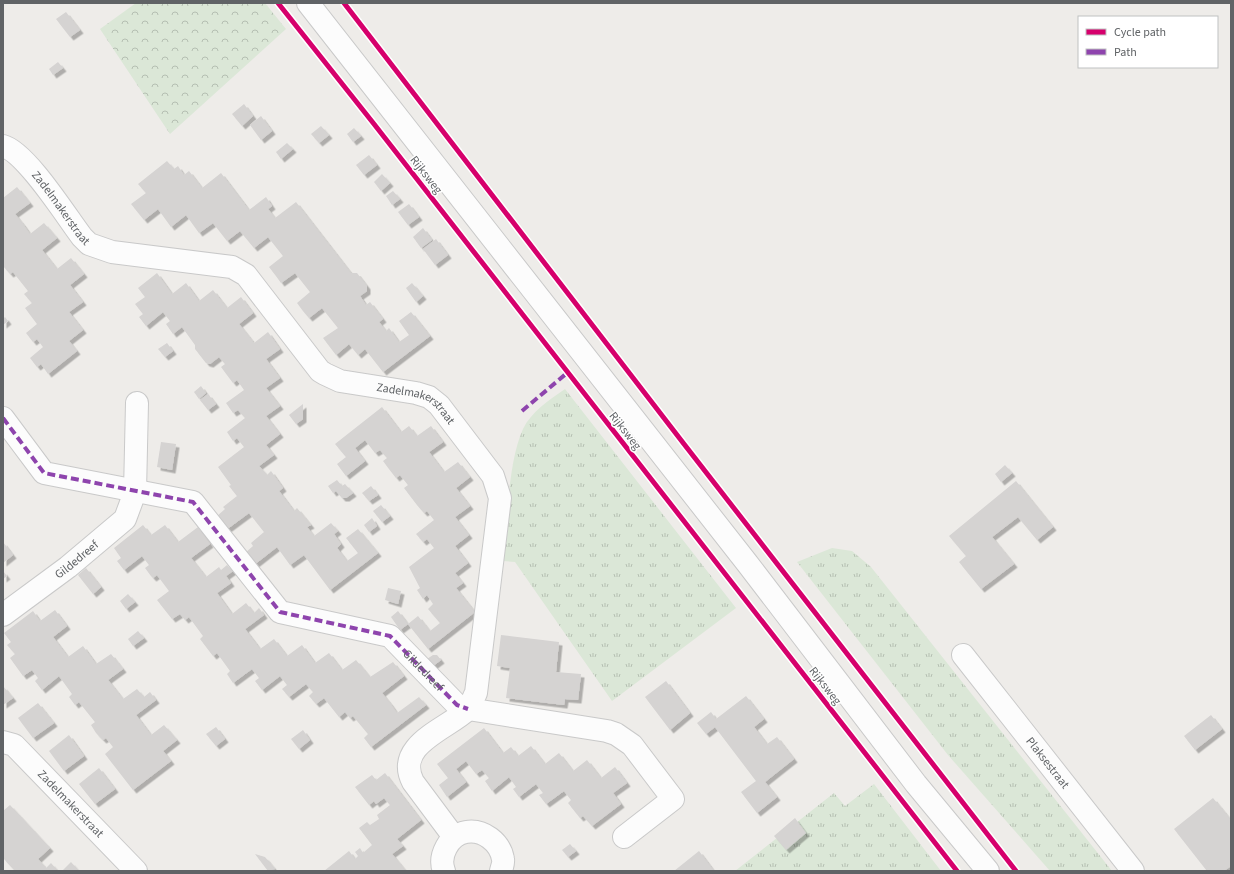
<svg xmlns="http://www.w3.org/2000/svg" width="1234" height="874" font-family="'Source Sans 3',sans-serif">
  <defs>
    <pattern id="grass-tufts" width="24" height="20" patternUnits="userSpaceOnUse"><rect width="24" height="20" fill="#dbe7d7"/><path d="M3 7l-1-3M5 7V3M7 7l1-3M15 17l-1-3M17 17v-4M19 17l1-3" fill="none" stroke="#b5bfb2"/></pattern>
    <pattern id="forest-crowns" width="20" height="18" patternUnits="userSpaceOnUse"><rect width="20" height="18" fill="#dbe7d7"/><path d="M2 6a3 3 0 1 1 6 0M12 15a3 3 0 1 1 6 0" fill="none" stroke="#b5bfb2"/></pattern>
    <filter id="shadow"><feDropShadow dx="3.5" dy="3.5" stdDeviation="0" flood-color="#0004"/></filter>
  </defs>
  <rect width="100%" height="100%" fill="#eeece9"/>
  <g fill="url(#grass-tufts)">
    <path d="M565 389 736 608 612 701 515 562 503 561C507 525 508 461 523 429 531 412 549 400 565 389Z"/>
    <polygon points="832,548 852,551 871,567 1112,871 1050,871 948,755 797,562"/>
    <polygon points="874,784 941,871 735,871 834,793 845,806"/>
  </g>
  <polygon fill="url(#forest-crowns)" points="136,3 265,3 286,29 170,134 100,29"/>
  <g fill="#d5d3d2" filter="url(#shadow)">
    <polygon points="66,12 80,30 70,37 56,19"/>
    <polygon points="58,62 63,68 53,75 49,69"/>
    <polygon points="244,104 253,116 242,126 232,114"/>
    <polygon points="261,116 272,131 261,140 250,125"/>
    <polygon points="321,126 329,135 319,143 311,134"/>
    <polygon points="354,128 361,136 353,142 347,134"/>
    <polygon points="287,143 293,149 281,159 276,152"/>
    <polygon points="369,155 377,165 364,175 356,165"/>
    <polygon points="167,161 174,169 178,166 184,175 189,171 202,188 221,173 249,210 266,197 272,206 268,209 275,218 296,202 351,273 357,273 367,286 367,291 360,296 366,305 370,302 383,319 379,322 386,331 389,328 399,342 409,335 399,321 411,312 430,336 383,372 365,349 358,355 349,344 336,355 323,338 338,328 322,308 309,318 303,311 297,303 310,292 295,273 281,283 276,276 269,267 283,256 268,237 254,248 240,231 227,241 213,223 199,233 186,215 171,227 158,209 144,220 131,204 146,193 138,184"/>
    <polygon points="382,174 390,183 381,191 374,182"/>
    <polygon points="17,187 30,203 15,214 23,224 30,234 44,223 57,238 42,250 57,269 71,258 84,274 70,285 83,302 69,312 83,330 69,341 77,351 48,374 41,364 37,367 30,358 43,347 37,339 33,342 26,333 37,324 25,308 32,303 24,294 28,291 13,272 10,274 3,266 3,198"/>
    <polygon points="393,191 400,199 392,205 386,196"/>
    <polygon points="409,204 419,217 408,225 398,212"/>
    <polygon points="423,228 432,240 421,248 413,237"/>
    <polygon points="436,239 448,255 435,265 423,249"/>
    <polygon points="157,273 172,294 186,283 199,301 213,290 227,308 241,297 253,313 239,324 254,343 268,332 280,349 266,359 280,378 266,388 280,406 266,416 280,434 266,445 274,455 259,466 267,475 271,471 283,488 279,491 294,511 297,508 311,525 307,527 314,536 331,523 338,531 334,534 341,544 337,548 347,561 358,553 346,538 358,529 378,553 330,590 304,555 290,565 277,547 254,565 245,553 253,546 251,543 264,532 249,513 226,530 216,517 225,509 223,507 237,496 229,486 231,485 218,467 244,447 237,438 233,441 227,432 245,418 238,410 233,413 226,403 244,390 237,380 233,383 221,367 225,364 219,357 210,364 206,363 195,349 195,345 182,327 173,334 166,324 170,321 163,312 146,326 139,317 143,314 135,304 145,297 138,288"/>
    <polygon points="412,283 423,296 416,302 406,288"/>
    <polygon points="5,317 8,321 3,325 3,319"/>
    <polygon points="167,343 173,351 165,357 158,349"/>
    <polygon points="201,386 206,393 199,399 194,392"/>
    <polygon points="208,394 216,404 208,410 200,400"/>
    <polygon points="303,404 303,419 296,424 289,415"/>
    <polygon points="382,407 401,432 409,426 417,436 431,426 443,442 429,452 444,472 458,462 470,477 456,488 470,506 455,517 469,535 455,546 468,563 455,573 463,583 456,588 475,612 428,649 408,624 418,616 430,631 440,623 428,609 433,604 427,595 423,599 417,590 420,588 409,567 434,548 427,539 423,542 416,534 434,520 427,511 424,513 417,505 404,488 408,485 400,475 396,478 389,469 383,461 387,458 380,450 375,453 365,440 355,448 365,461 346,476 337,464 346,457 335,444"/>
    <polygon points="161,442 176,444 172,470 157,467"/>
    <polygon points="1005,465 1012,473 1001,482 995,474"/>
    <polygon points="337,480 342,486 345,484 353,493 346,498 342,498 336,491 333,493 328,486"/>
    <polygon points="1016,481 1053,527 1037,540 1018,517 992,537 1014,564 981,589 959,562 966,556 949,536"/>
    <polygon points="371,486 378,495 369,501 362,493"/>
    <polygon points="381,505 390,516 382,522 373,511"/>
    <polygon points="372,518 377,526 369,532 364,525"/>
    <polygon points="143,525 151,535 165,525 178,542 198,527 210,544 191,558 206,577 219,567 221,570 227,565 233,571 226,576 231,583 217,593 232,614 246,603 254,613 259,608 264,615 245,629 260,649 274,639 287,656 302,645 315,663 329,653 342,670 356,660 370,677 393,662 404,676 382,693 390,703 397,713 419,697 426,705 371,747 364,738 368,734 353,716 350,718 345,712 339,717 324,698 316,704 309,696 313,692 306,684 289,697 282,689 287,685 280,676 262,690 255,681 259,678 252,669 233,683 227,674 230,671 217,653 213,656 200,639 203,636 189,617 185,620 180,614 172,619 157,600 169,591 157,575 153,578 151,576 145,568 149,565 142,556 124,570 117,561 121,558 114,548"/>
    <polygon points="3,542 13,555 3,563"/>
    <polygon points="86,568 101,587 93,594 78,575"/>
    <polygon points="3,571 7,576 3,579"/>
    <polygon points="388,588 401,591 398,604 385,600"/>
    <polygon points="128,594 135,602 126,609 120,601"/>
    <polygon points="55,610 67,626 53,637 68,657 83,646 96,664 111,654 123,669 108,680 123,699 137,689 144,697 150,692 156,700 136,715 151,735 164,725 177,740 163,751 171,761 133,790 105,754 113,747 106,738 103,740 96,733 91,725 95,722 79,702 75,705 69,697 72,694 59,676 42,690 35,681 38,678 32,670 23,676 10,658 15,654 7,645 11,642 4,633 33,611 40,621"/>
    <polygon points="398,611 408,624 400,630 391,617"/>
    <polygon points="138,631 144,638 133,646 128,639"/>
    <polygon points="501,635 559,642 556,672 581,674 578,700 565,699 564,705 506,698 510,668 497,666"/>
    <polygon points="433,655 437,655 441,660 433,666 427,659"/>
    <polygon points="666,681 690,713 670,730 645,697"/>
    <polygon points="3,686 13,698 3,705"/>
    <polygon points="746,696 764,719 754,727 767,744 777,737 794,759 765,782 777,797 757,813 741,792 756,781 715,727 706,734 697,723 711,712 716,719"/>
    <polygon points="38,703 54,723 33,738 18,718"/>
    <polygon points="1211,715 1222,729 1195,750 1184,736"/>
    <polygon points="216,727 225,739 216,746 206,734"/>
    <polygon points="484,728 503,753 511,747 518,756 531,746 545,764 559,753 573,771 587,760 601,778 615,767 627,783 613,793 621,804 592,826 583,816 580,818 568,803 571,800 564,791 546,804 539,795 543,793 536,784 519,797 513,789 516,787 509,777 492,791 485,781 489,778 482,770 476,774 466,761 456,769 466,782 447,797 439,785 448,778 437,764"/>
    <polygon points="303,730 310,740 299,749 291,739"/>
    <polygon points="69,735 84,756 64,771 49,751"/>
    <polygon points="99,768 115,789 95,804 79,784"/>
    <polygon points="385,773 421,820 397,839 403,846 392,854 406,871 324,871 349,851 355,859 358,856 355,852 360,848 363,853 372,845 359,828 367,822 370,825 379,819 377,815 390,805 384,798 376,804 374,801 369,805 355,787 372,775 376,780"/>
    <polygon points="1213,798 1231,820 1231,866 1224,871 1207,871 1174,829"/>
    <polygon points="10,805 50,848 38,859 46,868 51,863 58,871 15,871 3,858 3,811"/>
    <polygon points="795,818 806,833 786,850 774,836"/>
    <polygon points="570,844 576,851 568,857 562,850"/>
    <polygon points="699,851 714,871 674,871"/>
    <polygon points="255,854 265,857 275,869 268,871"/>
    <polygon points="71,862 79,871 62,871"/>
  </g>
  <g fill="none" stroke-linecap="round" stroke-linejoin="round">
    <g stroke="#c9c9c9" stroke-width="24">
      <g id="minor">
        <polyline points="308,3 747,563 916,784 988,871"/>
        <path id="s1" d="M3 146C26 152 66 216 82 237L89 244 112 252 232 267 246 275 320 371 325 374 340 381 416 393 429 397 439 405 493 476 500 498 476 693C473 698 471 706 467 710 447 729 394 745 413 782L454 837"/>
        <polyline points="3,418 44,473 193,502 280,612 390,636 457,705 468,709 607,731 616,734 632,745 673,799 624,837"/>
        <path id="s2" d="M3 615 68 567 125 519 135 492 137 403"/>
        <path id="s3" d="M963 655 1133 871"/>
        <path id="s4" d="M3 742 14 745 136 871"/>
        <path d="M444 871C438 856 449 835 466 832 483 829 500 842 503 859 504 862 502 867 501 871"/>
      </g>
    </g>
    <use href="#minor" stroke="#fcfcfc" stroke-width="22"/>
    <g stroke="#8e44ad" stroke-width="4" stroke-dasharray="8 4" stroke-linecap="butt">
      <polyline points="522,411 567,373"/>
      <path id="s5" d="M3 418 44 473 193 502 280 612 390 636 457 705 468 709"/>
    </g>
    <g stroke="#fff" stroke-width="8">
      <g id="cycleway">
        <polyline points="278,3 374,124 957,871"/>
        <polyline points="344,3 684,444 1016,871"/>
      </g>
    </g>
    <use href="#cycleway" stroke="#d6006c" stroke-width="5"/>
  </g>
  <g text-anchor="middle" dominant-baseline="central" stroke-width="3" stroke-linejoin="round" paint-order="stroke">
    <g font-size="12" fill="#606366" stroke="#fff">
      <text transform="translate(426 175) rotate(52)">Rijksweg</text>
      <text stroke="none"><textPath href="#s1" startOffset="86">Zadelmakerstraat</textPath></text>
      <text stroke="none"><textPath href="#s1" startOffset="518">Zadelmakerstraat</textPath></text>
      <text transform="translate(625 431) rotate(52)">Rijksweg</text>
      <text stroke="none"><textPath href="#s2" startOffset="92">Gildedreef</textPath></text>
      <text stroke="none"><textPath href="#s5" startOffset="521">Gildedreef</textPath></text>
      <text transform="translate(825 686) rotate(52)">Rijksweg</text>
      <text stroke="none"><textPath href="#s3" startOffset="137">Plaksestraat</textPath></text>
      <text stroke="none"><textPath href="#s4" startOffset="93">Zadelmakerstraat</textPath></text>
    </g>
  </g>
  <rect width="1234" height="874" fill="none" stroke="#606366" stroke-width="8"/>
  <rect x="1078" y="16" width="140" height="52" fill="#ffffff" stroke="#bfc1c2"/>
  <rect x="1086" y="29" width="20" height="6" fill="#d6006c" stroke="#bfc1c2"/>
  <text x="1114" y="36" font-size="12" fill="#606366">Cycle path</text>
  <rect x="1086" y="49" width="20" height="6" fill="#8e44ad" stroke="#bfc1c2"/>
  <text x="1114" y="56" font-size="12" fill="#606366">Path</text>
</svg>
